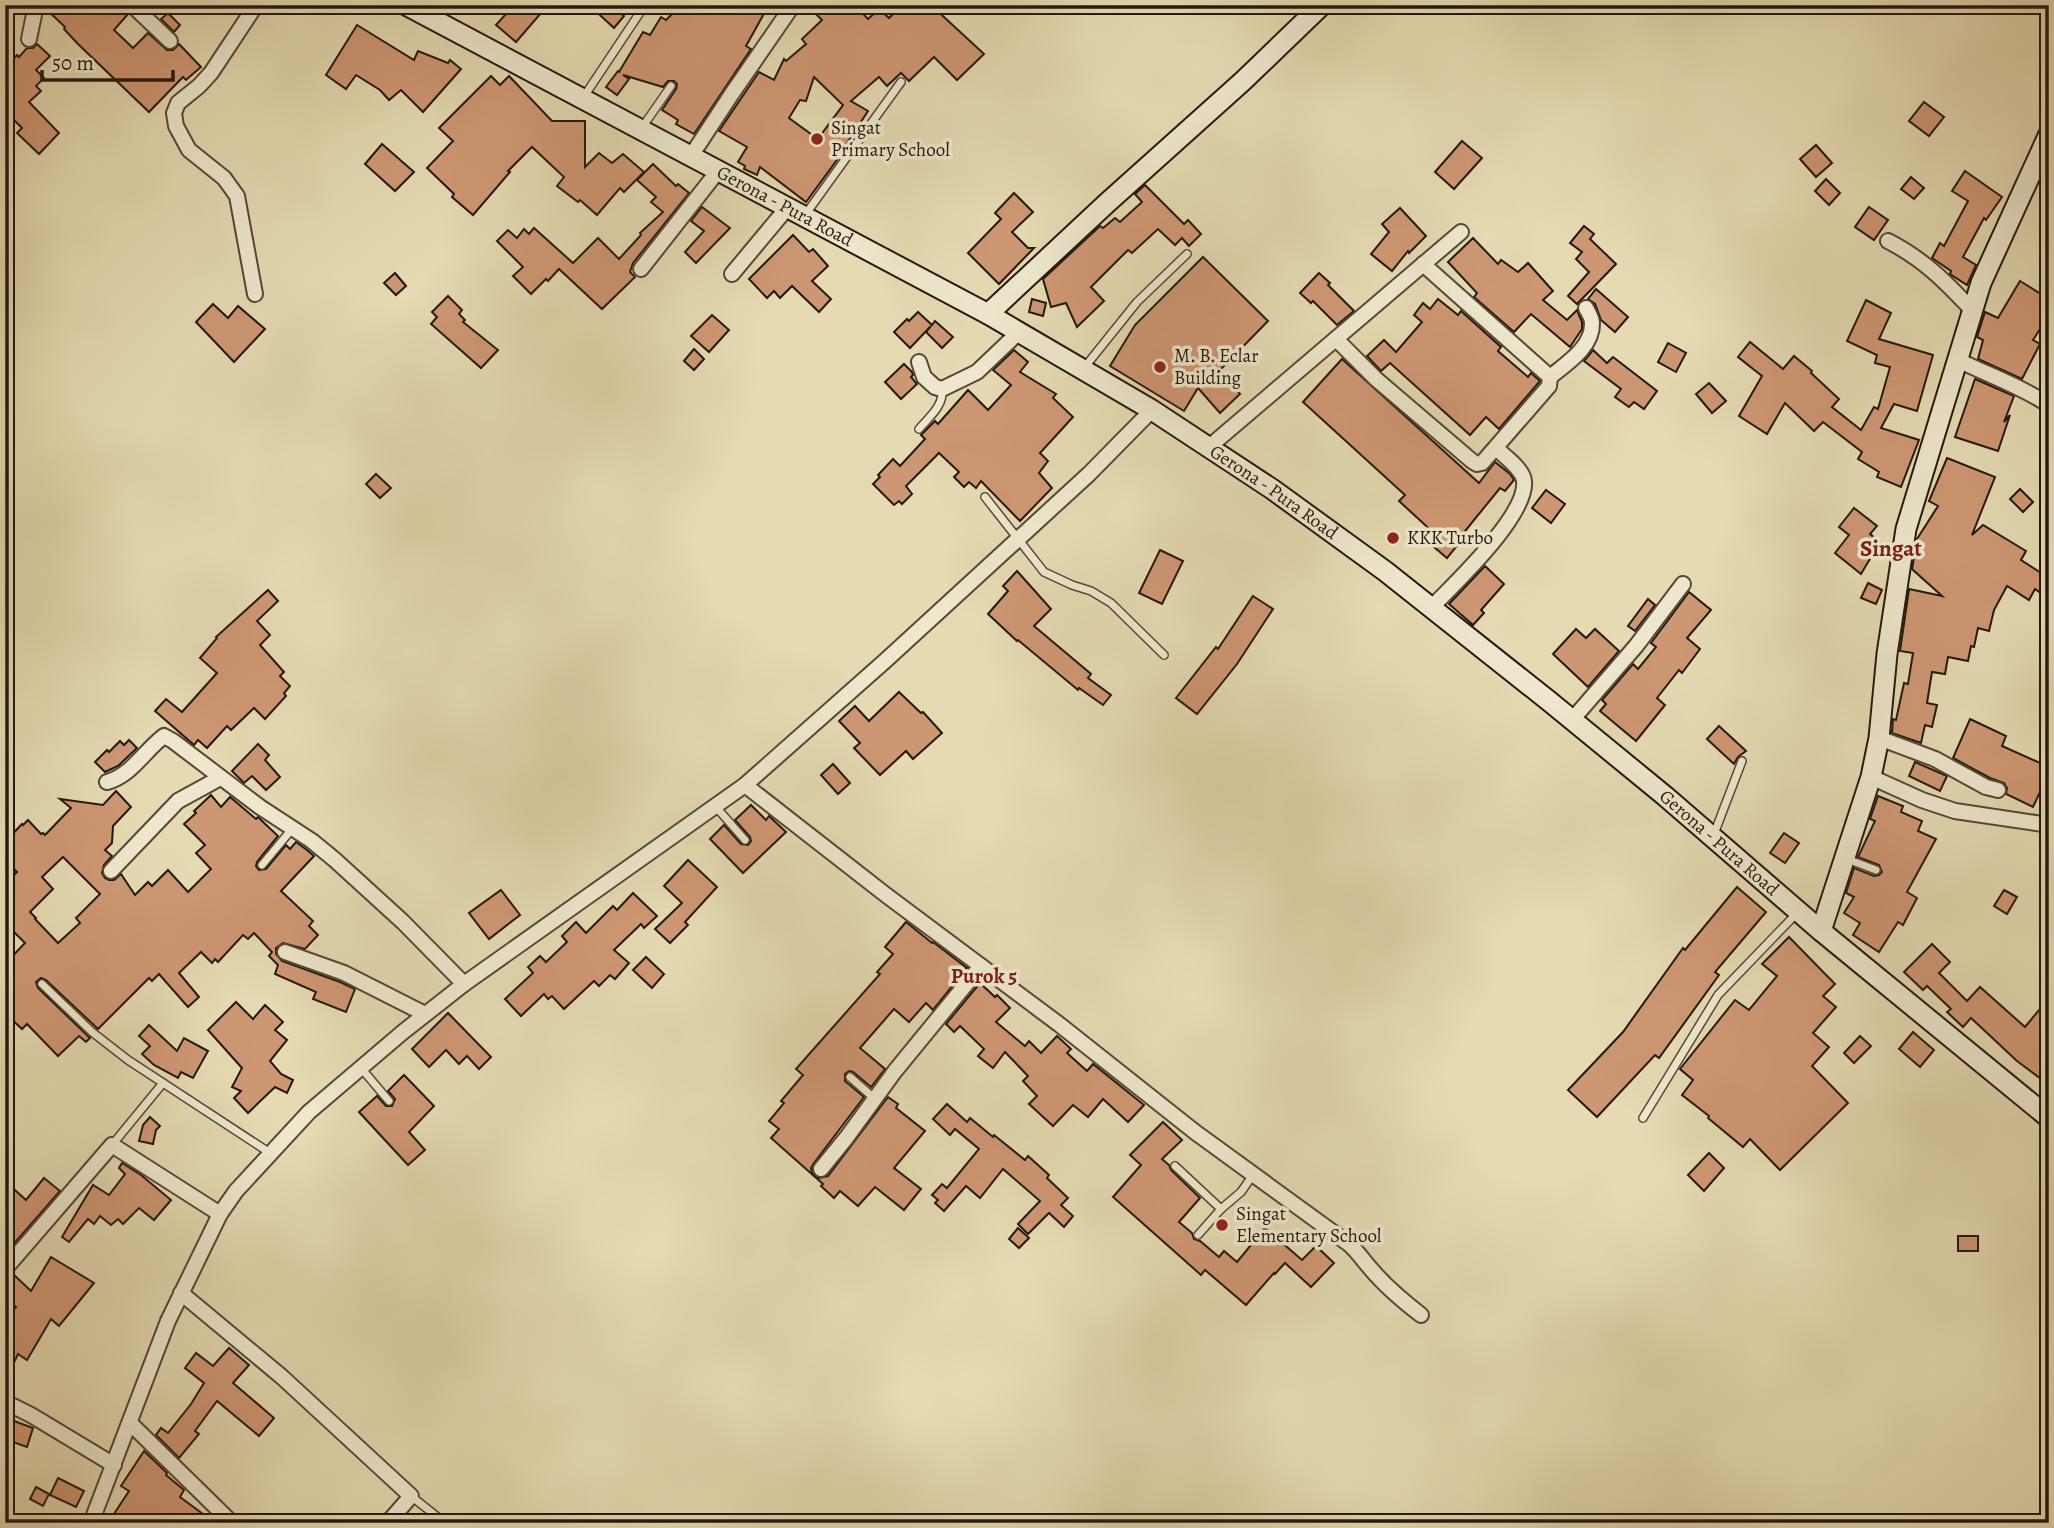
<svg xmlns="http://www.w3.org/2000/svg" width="2054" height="1528" font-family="Alegreya,serif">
  <rect width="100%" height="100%" fill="#e5dab2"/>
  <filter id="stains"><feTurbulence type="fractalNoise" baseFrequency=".00286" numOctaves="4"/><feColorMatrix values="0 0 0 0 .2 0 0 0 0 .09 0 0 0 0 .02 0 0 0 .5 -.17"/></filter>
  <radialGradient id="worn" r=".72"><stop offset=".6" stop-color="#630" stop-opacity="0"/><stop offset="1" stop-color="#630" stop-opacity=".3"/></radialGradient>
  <g fill="#ce9773" stroke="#23180d" stroke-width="2" fill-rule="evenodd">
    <polygon points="45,5 123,5 128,14 114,30 133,48 148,33 167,50 173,50 179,44 201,67 186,80 183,77 149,112 78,44 64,29 65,27 45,8"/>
    <polygon points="514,5 548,5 516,42 496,25"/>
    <polygon points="589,5 630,5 622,14 624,16 614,28"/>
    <polygon points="681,5 758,5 766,10 746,46 751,49 694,134 676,124 678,120 662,110 676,89 677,84 674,81 668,81 663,87 623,75 629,79 617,95 606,87 618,71 619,72 643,32 650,35 661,17 666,20"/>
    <path d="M807 5H855L868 19 879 9 889 18 902 5H931L984 54 957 80 934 57 909 81 901 73 887 86 879 77 851 101 868 111 841 152 842 153 806 202 760 167 757 175 744 169 745 166 738 162 747 147 719 131 759 72 774 80 784 59 786 61 806 44 802 39 822 20ZM814 77 843 105 820 136 818 134 815 137 789 118 800 100 806 101Z"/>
    <polygon points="168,13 180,25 174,32 161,19"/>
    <polygon points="357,25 414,60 418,51 448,63 450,60 461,69 423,112 401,90 389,100 380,90 356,75 346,89 326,75"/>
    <polygon points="37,44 50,56 36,70 44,78 36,86 41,91 29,102 59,133 39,154 17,133 22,128 5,111 5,68 17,55 19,57 27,48 33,48"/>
    <polygon points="491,76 500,85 509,76 552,121 585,121 585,167 599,153 612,163 623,154 644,172 624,192 620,188 597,215 580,200 578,202 557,186 564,177 532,147 508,171 510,172 473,215 452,197 454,194 427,168 453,141 439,128"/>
    <polygon points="1924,102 1944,117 1929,136 1909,121"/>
    <polygon points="1462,141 1482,158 1454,189 1435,172"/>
    <polygon points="382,144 414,172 395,191 365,164"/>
    <polygon points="1816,145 1832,163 1816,177 1800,159"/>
    <polygon points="653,164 676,186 678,184 689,193 633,263 630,272 635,277 602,309 559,269 548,281 546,279 531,294 513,276 523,267 497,241 508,230 517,238 524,229 529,234 534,228 573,263 598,238 619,259 641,235 640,233 663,212 651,202 656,197 637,180"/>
    <polygon points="1965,171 2002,197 1986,220 1984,218 1963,257 1976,265 1967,285 1950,274 1951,271 1932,258 1940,243 1944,246 1968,201 1952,191"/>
    <polygon points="1911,177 1924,188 1914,199 1901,189"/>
    <polygon points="1826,179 1840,193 1829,205 1815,191"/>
    <polygon points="1145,185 1184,224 1188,220 1201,234 1189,246 1182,238 1175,245 1158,229 1132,253 1128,250 1091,287 1104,301 1077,327 1066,303 1051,307 1043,279 1100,226 1103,228 1115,218 1120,222 1142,202 1135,194"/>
    <polygon points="1014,193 1033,212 1012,232 1028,248 1034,248 999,284 968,253 1001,219 995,213"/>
    <polygon points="702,207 730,228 696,263 685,252 704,231 691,221"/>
    <polygon points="1869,207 1888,220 1874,240 1855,227"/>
    <polygon points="1400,208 1426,236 1409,253 1408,251 1392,271 1371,254 1389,232 1382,224"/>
    <polygon points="1584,226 1594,234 1590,239 1616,264 1577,304 1568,296 1589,272 1576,259 1582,252 1570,243"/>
    <polygon points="793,235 809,252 813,249 828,266 812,281 831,299 819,312 792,286 780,298 774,291 767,298 749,279"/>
    <polygon points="1473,238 1498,264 1501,260 1518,272 1528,263 1553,291 1543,300 1567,320 1577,310 1582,322 1582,329 1570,347 1531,314 1514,332 1474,297 1477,293 1448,262"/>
    <polygon points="1203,257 1268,321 1219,371 1240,394 1220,413 1198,388 1184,411 1110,366 1135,325"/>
    <polygon points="395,273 406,286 396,295 384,283"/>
    <polygon points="1319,273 1330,283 1328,285 1354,311 1337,325 1313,301 1311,303 1300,293"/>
    <polygon points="2020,281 2049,299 2049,315 2033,340 2040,344 2022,379 1978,359 1983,340 1977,337 1985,312 1998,318"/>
    <polygon points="1596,289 1628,317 1615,332 1601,320 1595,304 1588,299"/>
    <polygon points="448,296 462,310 459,314 465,320 463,322 498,350 481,368 431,324 437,317 432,312"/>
    <polygon points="1032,299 1046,303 1043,316 1029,312"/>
    <polygon points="1438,299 1458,315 1461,311 1501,347 1498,351 1528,377 1531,373 1540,381 1499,429 1486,417 1470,435 1390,363 1381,371 1367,356 1384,340 1396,352 1422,322 1414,315 1423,303 1430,309"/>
    <polygon points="1866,300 1891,313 1879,339 1933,355 1917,411 1894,404 1881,428 1919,440 1901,487 1877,477 1879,472 1858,459 1862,452 1823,422 1814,431 1785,403 1767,434 1739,416 1762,376 1738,357 1750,342 1783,369 1794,356 1812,371 1811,373 1839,399 1832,407 1861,430 1874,407 1878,409 1890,367 1875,363 1877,355 1847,341"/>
    <polygon points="213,304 228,318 238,306 265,329 234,362 196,322"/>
    <polygon points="918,312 932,325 935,321 953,337 942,348 926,332 931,326 910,348 894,332 907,319 909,321"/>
    <polygon points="712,315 729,330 709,352 691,336"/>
    <polygon points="1668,343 1686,353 1676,372 1658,362"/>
    <polygon points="694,349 704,359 694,370 684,361"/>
    <polygon points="1014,350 1028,362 1020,372 1056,394 1053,398 1073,417 1040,453 1048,461 1039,473 1052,488 1020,521 981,481 976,488 969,482 964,487 954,477 959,472 939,453 906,486 912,494 902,504 899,501 894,505 873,484 880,477 878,475 893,459 900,466 925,439 921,435 935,421 938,424 968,390 988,410 1011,385 993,370"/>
    <polygon points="1593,350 1607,363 1613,357 1657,391 1644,409 1634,402 1629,407 1615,397 1621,389 1584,361"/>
    <polygon points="1342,359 1479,483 1495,462 1510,474 1514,480 1505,491 1500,488 1457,541 1459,543 1447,558 1429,543 1436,535 1399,501 1405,495 1303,402"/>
    <polygon points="904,364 912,372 913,375 911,377 917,384 901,399 885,382"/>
    <polygon points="1975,379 2014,396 2004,422 2010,415 1998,451 1955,437"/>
    <polygon points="1709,383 1726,401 1712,413 1696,394"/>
    <polygon points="1947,458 1995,477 1972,535 1983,525 2026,551 2021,560 2049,578 2049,599 2035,589 2029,600 2007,586 1994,610 1989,631 1978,628 1974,647 1971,646 1968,661 1948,657 1945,674 1932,672 1927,703 1937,705 1932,727 1925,725 1921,743 1892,733 1893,719 1896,720 1904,683 1908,684 1913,653 1900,651 1909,589 1942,596 1912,569 1917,539 1938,506 1929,501"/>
    <polygon points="376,474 391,488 380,498 366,484"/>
    <polygon points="2020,489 2033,502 2023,512 2010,499"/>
    <polygon points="1546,490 1565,504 1551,523 1532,508"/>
    <polygon points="1854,508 1877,526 1870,534 1880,542 1861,574 1835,553 1849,535 1839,527"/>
    <polygon points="1160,550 1183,561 1162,604 1139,593"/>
    <polygon points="1485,566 1504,584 1481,610 1484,613 1473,625 1449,604"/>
    <polygon points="1017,571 1051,609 1034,626 1091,674 1088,678 1111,695 1103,705 1079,688 1078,690 1018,640 1017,641 988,614 1008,591 1003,586"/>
    <polygon points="1868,583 1882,590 1876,604 1861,598"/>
    <polygon points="268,590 278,601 257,621 270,635 260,645 284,672 280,676 290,686 284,693 286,696 265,719 254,708 231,730 227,726 207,748 198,740 194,745 155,711 166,699 182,712 217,673 200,658 217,638 216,637"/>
    <polygon points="1689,592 1711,610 1687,638 1700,649 1682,673 1679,670 1657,698 1665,705 1636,741 1600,711 1606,704 1602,700 1633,664 1638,669 1656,647 1651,643"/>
    <polygon points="1253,596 1273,609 1237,664 1197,714 1176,698 1216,647 1218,649"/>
    <polygon points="1648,599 1655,605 1635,631 1628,626"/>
    <polygon points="1576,629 1586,638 1595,629 1619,651 1588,687 1553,654"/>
    <polygon points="899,692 921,713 923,712 942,733 913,759 906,751 880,775 854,748 860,743 839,721 855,706 869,721"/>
    <polygon points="1970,719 2006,736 2002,746 2049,767 2049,773 2033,807 2006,794 2007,788 2004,783 1990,778 1953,758"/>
    <polygon points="1719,726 1746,751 1738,757 1734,764 1707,739"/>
    <polygon points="129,740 137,748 118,766 105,772 95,762 107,750 109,752 120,741 124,745"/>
    <polygon points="258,744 269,755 265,760 280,777 266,790 252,776 244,783 232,771"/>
    <polygon points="1915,762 1947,776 1940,791 1909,776"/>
    <polygon points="833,764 850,783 838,794 821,775"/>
    <path d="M116 791 131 807 113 826 112 843 105 850 112 856 104 865 102 873 105 878 109 880H114L121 874 135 895 148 882 152 886 168 870 188 892 211 869 196 853 205 845 184 824 196 813 194 811 211 795 221 807 230 797 256 819 258 817 260 819 278 836 257 862 256 866 259 870 266 869 286 845 290 849 296 842 307 850 314 856 281 891 313 921 309 926 318 935 305 949 283 943 276 948V954L282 961 340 982 355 989 346 1012 313 999 316 992 275 974 278 965 269 956 272 952 254 933 248 939 243 935 218 962 215 959 212 963 201 952 179 973 199 997 188 1007 159 974 152 981 149 978 98 1029 46 980 41 978 36 982 38 988 90 1038 86 1042 79 1036 58 1056 27 1024 22 1029 5 1013V964L25 943 5 923V884L17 872 8 863 13 858 8 852 12 848 5 842 22 824 23 825 28 820 41 834 43 833 45 835 71 808 60 799 103 805ZM63 857 100 894 76 918 80 923 58 943 35 919 36 918 30 912 53 889 42 877Z"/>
    <polygon points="1878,796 1903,806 1901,812 1922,821 1918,831 1936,839 1907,892 1917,898 1903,925 1898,922 1879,952 1853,935 1860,923 1844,913 1854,897 1846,893 1854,868 1874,876 1879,875 1882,872 1879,865 1858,857 1875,821 1870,819"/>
    <polygon points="751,805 766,820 769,816 786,832 743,873 710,839 724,825 741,844 748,845 751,841 750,837 735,820"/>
    <polygon points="1784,833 1799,843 1785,863 1770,853"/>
    <polygon points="688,860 717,887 685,922 688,925 670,943 655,929 682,903 664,886"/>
    <polygon points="1737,887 1766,912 1715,972 1719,975 1659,1058 1655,1055 1597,1117 1568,1090 1623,1032 1683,948 1685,950"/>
    <polygon points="501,890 520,915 489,939 469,913"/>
    <polygon points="2004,890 2017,897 2007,914 1994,906"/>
    <polygon points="633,893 657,916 644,928 641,924 614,950 629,963 615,979 610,975 599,986 594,981 564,1009 552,996 548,999 544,994 521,1016 505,999 533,973 528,967 540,956 546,962 567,942 562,936 576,922 586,933 613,906 617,910"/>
    <polygon points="906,922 932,943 933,942 967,968 933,1010 926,1003 909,1022 894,1009 860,1048 885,1069 871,1087 853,1072 849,1071 845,1074 845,1081 864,1097 814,1163 811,1168 812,1173 819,1178 828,1176 888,1097 898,1104 896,1108 925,1131 894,1168 921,1189 904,1210 875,1187 858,1206 840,1191 834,1198 821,1186 823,1184 771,1138 779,1129 769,1121 784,1103 781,1101 803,1075 796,1069 880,974 877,972 893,954 885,947"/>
    <polygon points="1789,937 1835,984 1823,996 1836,1007 1813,1033 1829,1047 1812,1066 1848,1103 1780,1170 1750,1139 1743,1147 1708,1118 1709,1116 1682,1095 1693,1080 1680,1069 1735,1000 1749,1010 1777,976 1762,964"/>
    <polygon points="1932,944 1950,962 1939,973 1967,1001 1980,987 2025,1027 2049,998 2049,1085 2017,1061 1971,1018 1963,1027 1947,1012 1951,1009 1927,986 1923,990 1904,972"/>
    <polygon points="646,957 664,974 652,988 633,970"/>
    <polygon points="980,983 995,997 997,995 1010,1008 996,1022 1025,1046 1029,1041 1041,1053 1057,1036 1071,1049 1067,1053 1087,1071 1093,1064 1144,1105 1128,1122 1103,1099 1088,1117 1073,1105 1053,1126 1029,1104 1037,1096 1023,1081 1028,1076 1005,1052 993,1068 978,1056 984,1049 960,1026 954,1032 946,1024"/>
    <polygon points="236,1002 253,1019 265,1005 283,1022 275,1030 287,1040 270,1061 281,1074 293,1080 287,1093 275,1087 248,1113 234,1098 241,1091 232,1087 242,1068 208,1030"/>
    <polygon points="448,1013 491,1057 479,1069 467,1056 459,1064 446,1050 429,1067 412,1049"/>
    <polygon points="149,1025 177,1051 184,1038 208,1051 193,1078 181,1072 178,1078 154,1065 142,1054 150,1046 139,1036"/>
    <polygon points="1913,1032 1934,1050 1920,1067 1899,1049"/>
    <polygon points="1860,1036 1871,1046 1854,1063 1844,1053"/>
    <polygon points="404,1075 434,1106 409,1132 425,1150 408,1165 359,1112 377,1096 386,1106 392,1106 395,1099 388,1091"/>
    <polygon points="947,1104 967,1122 970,1118 993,1137 994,1135 1025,1160 1028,1156 1049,1175 1047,1178 1068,1198 1061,1205 1073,1216 1064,1227 1049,1213 1028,1234 1018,1224 1040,1201 1003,1169 980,1198 966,1186 944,1211 935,1203 938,1200 932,1195 942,1184 947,1188 979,1149 955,1129 950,1135 933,1119"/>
    <polygon points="150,1117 160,1126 156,1130 153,1144 139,1141 143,1125"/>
    <polygon points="1163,1122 1182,1140 1162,1159 1169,1165 1171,1170 1200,1198 1179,1222 1192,1233 1194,1239 1200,1241 1219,1257 1224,1251 1237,1262 1265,1228 1302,1260 1316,1246 1334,1263 1311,1287 1285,1263 1275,1274 1274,1273 1246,1305 1205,1270 1201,1275 1113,1197 1141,1165 1130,1155"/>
    <polygon points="1709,1153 1724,1168 1704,1191 1688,1175"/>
    <polygon points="122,1163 141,1175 171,1200 154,1220 139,1208 123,1224 118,1219 111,1225 100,1216 94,1224 88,1219 69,1242 62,1237 93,1185 109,1195 125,1174 119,1168"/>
    <polygon points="44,1178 60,1191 5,1254 5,1181 26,1200"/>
    <polygon points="1018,1228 1029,1238 1019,1248 1009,1239"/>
    <rect x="1958" y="1236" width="20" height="15"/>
    <polygon points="51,1257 94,1283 59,1326 51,1319 27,1360 18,1354 5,1382 5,1319 16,1307 5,1297 5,1278 13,1274 31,1291"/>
    <polygon points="229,1348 249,1365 233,1383 274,1418 259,1436 217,1401 195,1431 199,1434 179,1458 156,1435 161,1428 168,1433 191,1404 204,1383 185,1368 196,1353 213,1366"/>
    <polygon points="14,1421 33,1428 27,1447 7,1440"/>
    <polygon points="144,1451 167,1473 166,1475 184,1490 180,1497 215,1523 108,1523 129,1491 121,1486"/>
    <polygon points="58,1478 84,1491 76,1507 50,1495"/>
    <polygon points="36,1487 49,1494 43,1506 30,1499"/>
  </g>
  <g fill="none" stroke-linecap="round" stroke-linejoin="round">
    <g stroke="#544836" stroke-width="10">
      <g id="lane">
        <polyline points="583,98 645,5"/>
        <polyline points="641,129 671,86"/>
        <polyline points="805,215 901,82"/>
        <polyline points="1084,368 1137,302 1187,254"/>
        <path d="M919 429C929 417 944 406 942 389"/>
        <polyline points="985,497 1044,572 1072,585 1091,591 1111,603 1164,655"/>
        <polyline points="716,807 745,840"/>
        <polyline points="1714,834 1742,761"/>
        <polyline points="1847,859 1876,870"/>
        <polyline points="262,865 292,829"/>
        <polyline points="42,984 92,1032 128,1060 270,1153"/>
        <polyline points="361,1068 389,1101"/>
        <polyline points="850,1077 875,1099"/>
        <polyline points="1643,1118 1718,995 1797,913"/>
        <polyline points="112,1145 163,1083"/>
        <polyline points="1175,1166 1221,1209"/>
        <polyline points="1198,1235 1221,1209 1241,1192 1253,1175"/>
        <polyline points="411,1496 445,1523"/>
      </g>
    </g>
    <g stroke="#544836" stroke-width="18">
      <g id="street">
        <polyline points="132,5 170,41"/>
        <polyline points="29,39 36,5"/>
        <polyline points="691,156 731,95 793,5"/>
        <path d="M1888 241C1923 259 1945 281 1972 310"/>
        <polyline points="641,269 718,171"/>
        <polyline points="732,274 787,208"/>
        <polyline points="255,294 237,196 224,178 189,150 176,126 174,113 178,103 199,86 211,73 256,5"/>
        <polyline points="1336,339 1376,379 1472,461 1477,464 1482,463 1549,386 1550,377 1423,264"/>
        <path d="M1958 360C1988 375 2021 386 2049 405"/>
        <polyline points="919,362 924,377 935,387 942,389 977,372 1019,332"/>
        <path d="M1550 377C1566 364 1593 347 1592 323 1592 318 1588 312 1586 308"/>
        <polyline points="1209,447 1461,232"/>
        <path d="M1431 608C1454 584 1528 515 1524 481 1523 469 1505 457 1496 448"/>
        <polyline points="1572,720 1636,646 1683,584"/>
        <polyline points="1879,738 1935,759 1986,787 1998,790"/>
        <polyline points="1871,777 1922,800 1955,811 2049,825"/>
        <path d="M107 782C132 775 144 751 164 736L173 741 260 807 312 841 335 860 403 922 464 984"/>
        <path d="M745 785 886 895 1060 1025 1195 1132 1349 1244C1358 1252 1363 1260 1371 1269 1385 1286 1403 1301 1421 1315"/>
        <polyline points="111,871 178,801 220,778"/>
        <polyline points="285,952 344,973 425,1014"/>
        <polyline points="821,1169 847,1137 895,1071 981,966"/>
        <polyline points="5,1269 112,1145 220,1214"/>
        <polyline points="181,1293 282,1377 411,1496 392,1518 386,1523"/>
        <polyline points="5,1402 31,1415 114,1465"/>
        <polyline points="130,1423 232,1523"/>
        <polyline points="91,1523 168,1321 220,1214 236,1191 309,1112 403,1032 464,984 745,785 885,661 1089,474 1152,410"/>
      </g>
    </g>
    <g stroke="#23180d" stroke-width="23">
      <g id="secondary">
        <path id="s1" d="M406 5 988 314 1152 410 1272 489 1385 571 1549 701 1665 796 1821 931 2049 1118"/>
        <polyline points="988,314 1107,203 1243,81 1322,5"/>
        <polyline points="1821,931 1871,777 1879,738 1887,654 1906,529 1981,283 2049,134"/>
      </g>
    </g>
    <use href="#lane" stroke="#eee7cd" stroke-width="7"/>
    <use href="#street" stroke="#eee7cd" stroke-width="14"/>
    <use href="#secondary" stroke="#eee7cd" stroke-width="19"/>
  </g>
  <g fill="#8f2418" stroke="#eee7cd" stroke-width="2.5">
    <circle cx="817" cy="139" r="7"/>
    <circle cx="1160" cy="367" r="7"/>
    <circle cx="1393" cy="538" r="7"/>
    <circle cx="1222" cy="1225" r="7"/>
  </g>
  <g text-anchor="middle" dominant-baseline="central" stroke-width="7" stroke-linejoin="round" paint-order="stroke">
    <g font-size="19" fill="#23180d" stroke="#eee7cd" text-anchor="start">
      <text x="831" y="128">Singat<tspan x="831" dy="22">Primary School</tspan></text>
      <text x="1174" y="356">M. B. Eclar<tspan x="1174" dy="22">Building</tspan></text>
      <text x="1407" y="538">KKK Turbo</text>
      <text x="1236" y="1214">Singat<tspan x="1236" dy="22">Elementary School</tspan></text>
    </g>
    <g font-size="19" fill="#23180d" stroke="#eee7cd">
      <text stroke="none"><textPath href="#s1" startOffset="429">Gerona - Pura Road</textPath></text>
      <text stroke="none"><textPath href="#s1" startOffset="996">Gerona - Pura Road</textPath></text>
      <text stroke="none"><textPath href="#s1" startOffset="1563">Gerona - Pura Road</textPath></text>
    </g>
    <g font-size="21" font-weight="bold" fill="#7a1f14" stroke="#eee7cd">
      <text x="984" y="976">Purok 5</text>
    </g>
    <g font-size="23" font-weight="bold" fill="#7a1f14" stroke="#eee7cd">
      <text x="1891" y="548">Singat</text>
    </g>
  </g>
  <rect width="2054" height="1528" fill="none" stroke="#e5dab2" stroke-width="28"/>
  <rect x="7" y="7" width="2040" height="1514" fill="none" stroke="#23180d" stroke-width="3.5"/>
  <rect x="14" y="14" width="2026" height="1500" fill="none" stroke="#23180d" stroke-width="2"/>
  <path d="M42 70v10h131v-10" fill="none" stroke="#23180d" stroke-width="3.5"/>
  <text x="52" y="70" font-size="21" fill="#23180d" stroke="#eee7cd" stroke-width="5" paint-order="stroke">50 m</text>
  <rect width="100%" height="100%" filter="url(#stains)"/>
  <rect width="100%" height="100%" fill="url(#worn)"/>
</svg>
